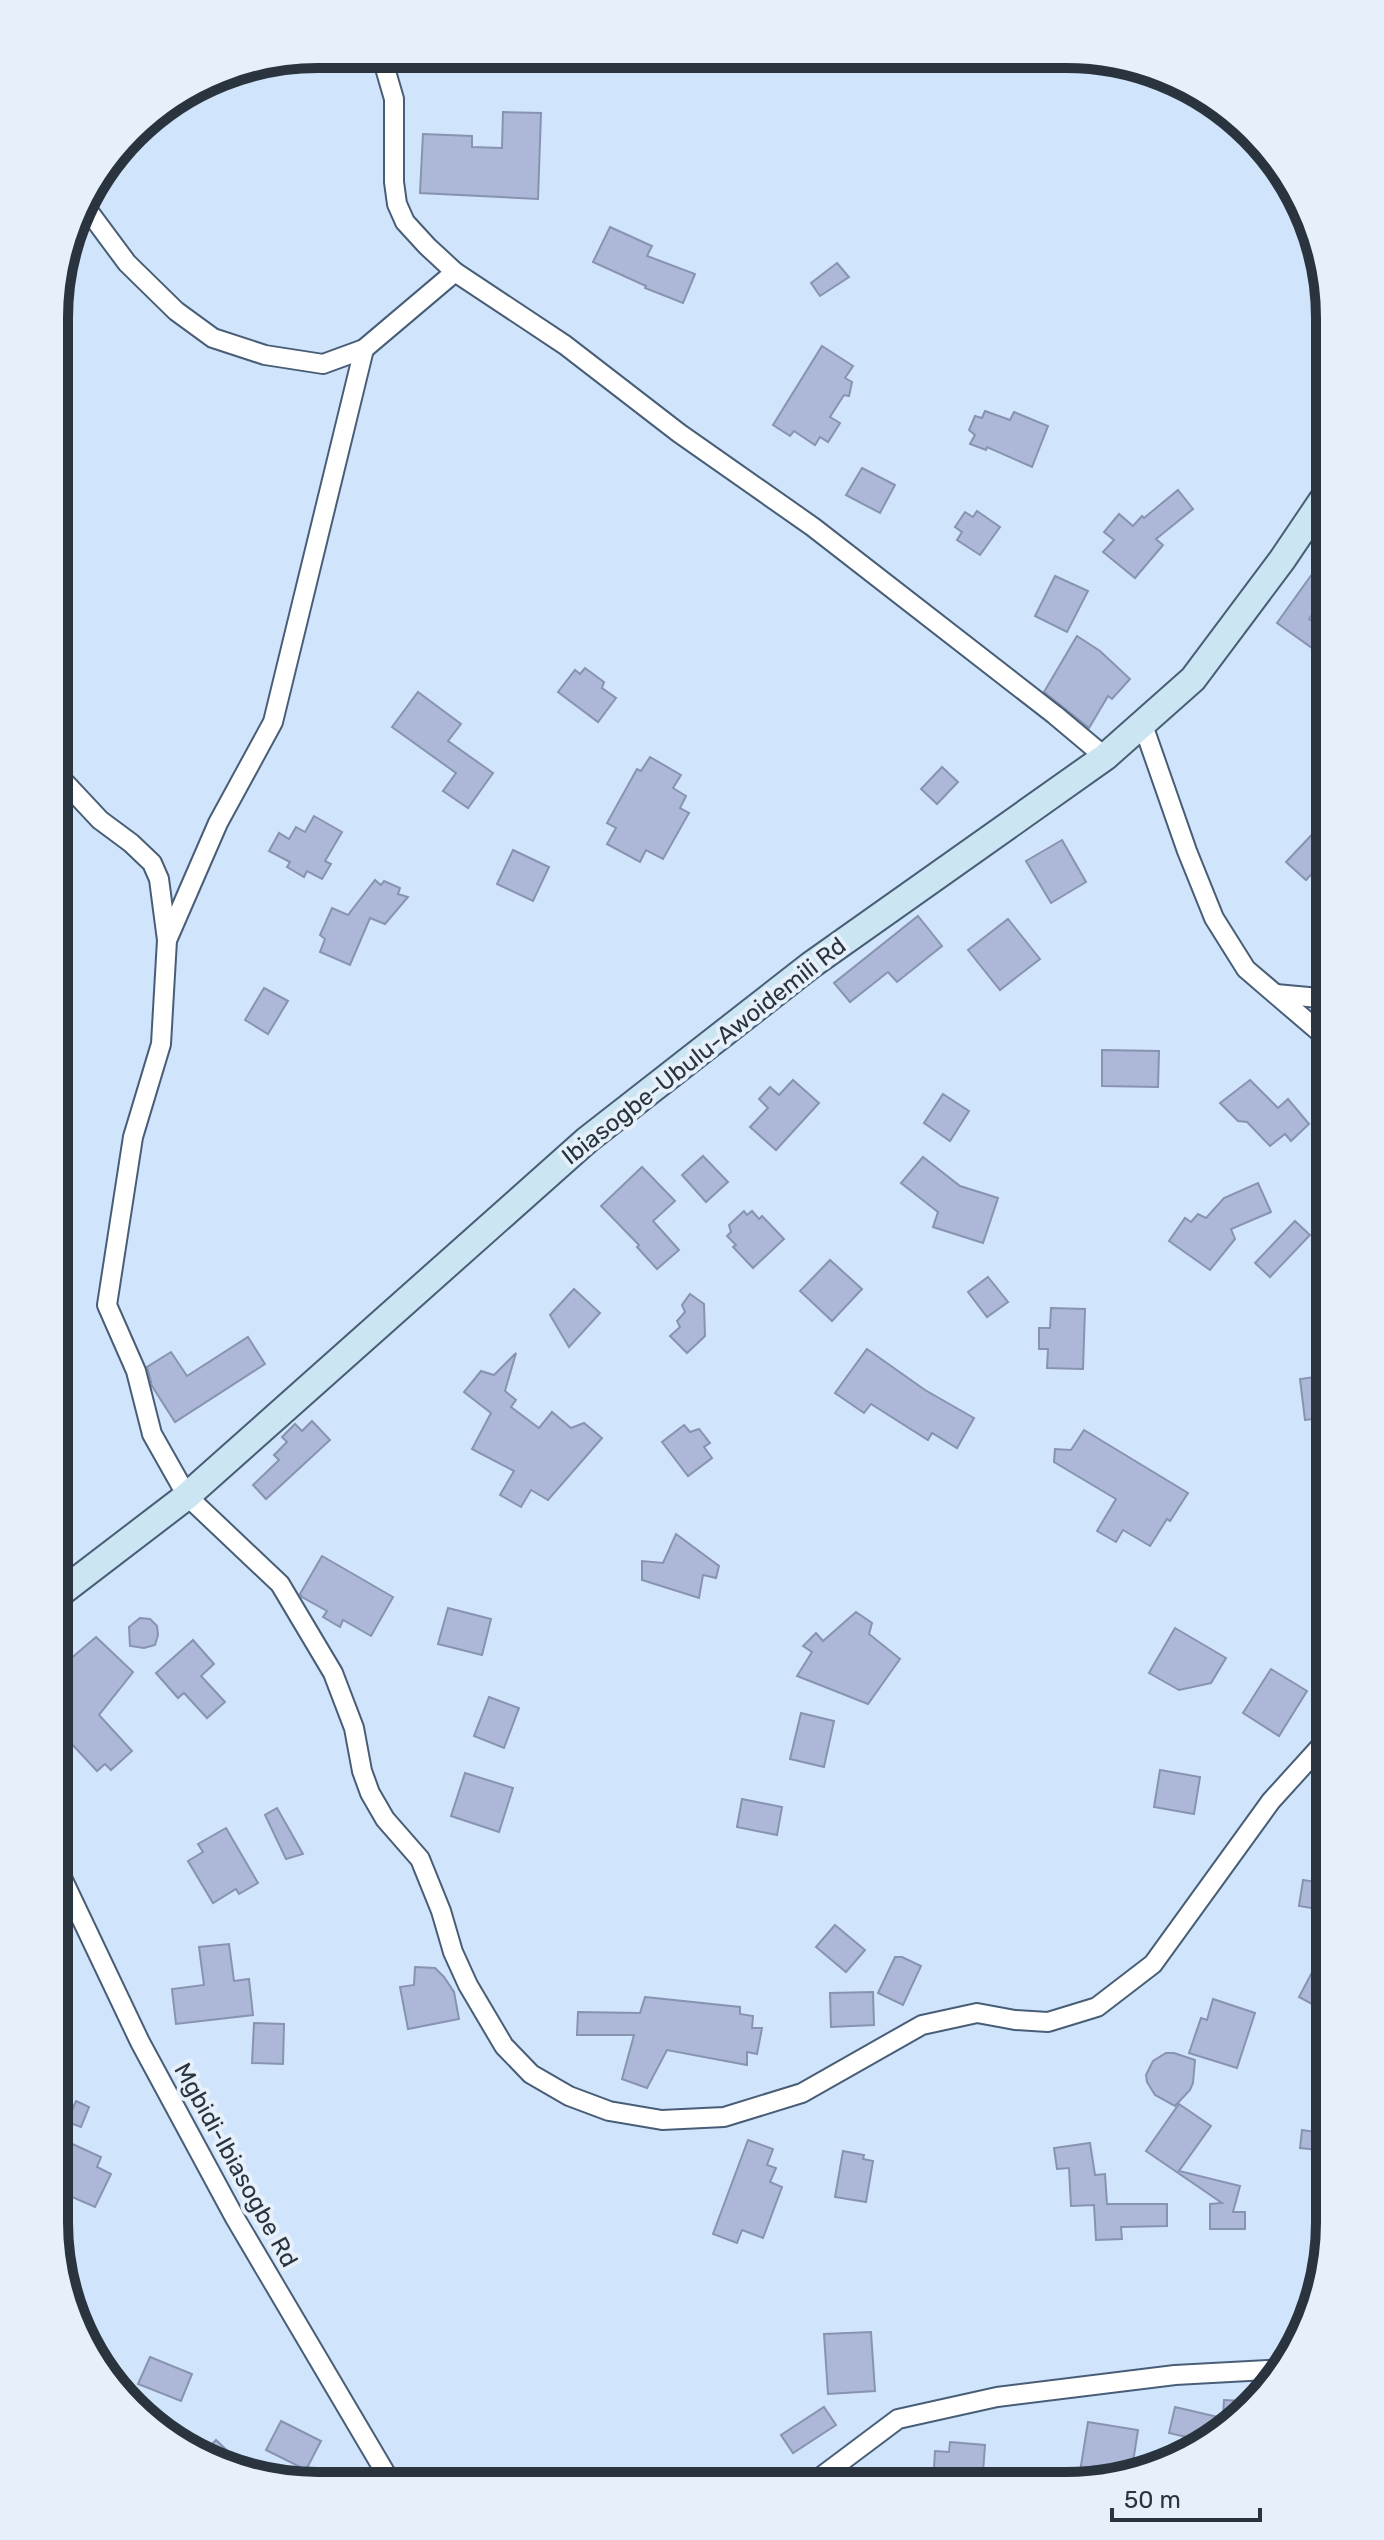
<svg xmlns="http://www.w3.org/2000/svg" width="1384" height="2540" font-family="Rubik,sans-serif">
  <rect width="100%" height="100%" fill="#d0e4fb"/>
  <g fill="#adb8d8" stroke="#8892b1" stroke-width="2">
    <polygon points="503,112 541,113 538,199 420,193 423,134 472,136 472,147 502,148"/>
    <polygon points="610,227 652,246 647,256 695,274 683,303 645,288 646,286 593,262"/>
    <polygon points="837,263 849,277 820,296 811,283"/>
    <polygon points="822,346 853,366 845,378 852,382 849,396 844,395 830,417 840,423 828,442 820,437 815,445 794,431 790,436 773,425"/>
    <polygon points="985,411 1010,420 1014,412 1048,426 1032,467 987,447 986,450 970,444 975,435 969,430 975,416 982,418"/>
    <polygon points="862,468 895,485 880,513 846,495"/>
    <polygon points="1178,490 1193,509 1156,539 1163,545 1135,578 1103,552 1114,540 1104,532 1119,514 1133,526 1142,516 1144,518"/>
    <polygon points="977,511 1000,527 980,555 957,540 962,532 955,527 965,512 973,517"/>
    <polygon points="1330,549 1330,590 1309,619 1325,630 1312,648 1277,623"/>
    <polygon points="1055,576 1088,591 1067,632 1035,616"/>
    <polygon points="1077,636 1100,651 1130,679 1112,699 1108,696 1089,728 1044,692"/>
    <polygon points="585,668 604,682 602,688 616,698 598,722 558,692 575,670 580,674"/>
    <polygon points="418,692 461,724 448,741 493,773 468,808 443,791 456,773 392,727"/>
    <polygon points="650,757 681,775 673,788 686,796 680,808 689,813 663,859 646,850 640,862 607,844 616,828 607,823 637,769 641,771"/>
    <polygon points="942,767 958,782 937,804 921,789"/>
    <polygon points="314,816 342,832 325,861 331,864 322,879 307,871 304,877 287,867 290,862 269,851 279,833 289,839 296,827 305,832"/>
    <polygon points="1321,825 1330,833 1330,854 1306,880 1286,862"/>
    <polygon points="1062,840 1086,882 1051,903 1026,861"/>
    <polygon points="513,850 549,867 533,901 497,884"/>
    <polygon points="375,880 381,885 384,881 400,888 398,894 408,897 385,924 370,918 350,965 320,952 325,939 320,935 332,908 348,915"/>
    <polygon points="918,916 942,946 897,982 888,972 850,1002 834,983"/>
    <polygon points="1008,919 1040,959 1000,990 968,950"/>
    <polygon points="264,988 288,1001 268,1034 245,1020"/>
    <polygon points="1102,1050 1159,1051 1158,1087 1102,1086"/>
    <polygon points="793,1080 819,1103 776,1150 750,1127 768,1108 759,1099 770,1087 779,1095"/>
    <polygon points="1250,1080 1278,1108 1288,1099 1309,1124 1291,1141 1285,1134 1270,1146 1247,1122 1238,1121 1220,1103"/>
    <polygon points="943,1094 969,1111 950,1141 924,1123"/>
    <polygon points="703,1156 728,1182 706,1202 682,1175"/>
    <polygon points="923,1157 960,1186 998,1198 983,1243 933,1227 938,1212 901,1183"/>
    <polygon points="642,1167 675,1201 653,1221 679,1250 657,1269 637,1247 639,1245 601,1206"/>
    <polygon points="1258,1183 1271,1212 1231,1229 1235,1239 1210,1270 1169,1241 1185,1218 1191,1222 1198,1214 1206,1218 1224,1198"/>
    <polygon points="744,1211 747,1215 752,1211 759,1219 762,1216 784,1239 753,1268 733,1247 736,1245 727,1236 731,1232 729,1225"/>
    <polygon points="1295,1221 1310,1235 1270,1277 1255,1263"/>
    <polygon points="830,1260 862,1289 832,1321 800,1291"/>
    <polygon points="988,1277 1008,1302 987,1317 968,1292"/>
    <polygon points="574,1289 600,1313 569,1347 550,1315"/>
    <polygon points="690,1294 704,1304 705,1336 687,1353 670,1336 680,1327 677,1321 685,1312 682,1305"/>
    <polygon points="1051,1308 1085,1309 1083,1369 1047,1368 1048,1349 1039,1349 1039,1328 1050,1328"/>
    <polygon points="248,1337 265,1364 175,1422 152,1386 147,1367 171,1352 187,1376"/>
    <polygon points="867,1349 925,1390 974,1418 957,1448 932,1433 928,1440 871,1404 864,1413 835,1393"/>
    <polygon points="516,1353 505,1391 516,1400 511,1407 539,1428 552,1412 571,1428 584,1423 602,1438 548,1500 531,1490 521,1507 500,1495 514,1471 472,1449 491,1413 464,1392 481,1371 494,1375"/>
    <polygon points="1330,1375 1330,1417 1305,1420 1300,1379"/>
    <polygon points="312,1421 330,1440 266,1499 253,1485 279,1460 274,1455 287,1442 282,1437 295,1424 302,1431"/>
    <polygon points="684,1425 690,1432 699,1429 710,1443 704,1447 712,1458 688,1476 662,1442"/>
    <polygon points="1084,1430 1188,1493 1170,1521 1167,1519 1150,1546 1123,1530 1116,1542 1097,1531 1116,1499 1054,1462 1055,1449 1071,1450"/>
    <polygon points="676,1534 719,1566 716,1578 703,1575 699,1598 642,1580 642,1561 663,1563"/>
    <polygon points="322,1556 393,1597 371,1636 343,1620 340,1627 323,1617 327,1611 302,1597 300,1594"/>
    <polygon points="448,1608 491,1619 482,1655 438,1644"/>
    <polygon points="856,1612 872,1623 869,1634 900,1659 868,1704 797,1676 812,1652 803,1646 816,1633 823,1641"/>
    <polygon points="140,1618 150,1619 157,1626 158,1635 155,1645 144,1648 130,1646 129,1627"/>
    <polygon points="1175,1628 1226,1658 1211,1683 1179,1690 1149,1673"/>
    <polygon points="96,1637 133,1672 99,1715 132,1751 111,1770 105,1764 97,1771 70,1742 55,1753 55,1672"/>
    <polygon points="193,1640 214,1664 201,1676 225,1702 207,1718 184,1693 178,1698 156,1673"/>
    <polygon points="1271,1669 1307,1691 1279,1736 1243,1713"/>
    <polygon points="489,1697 519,1708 504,1748 474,1736"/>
    <polygon points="801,1713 834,1721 824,1767 790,1759"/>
    <polygon points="1160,1770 1200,1777 1194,1814 1154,1807"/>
    <polygon points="465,1773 513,1788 499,1832 451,1816"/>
    <polygon points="742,1799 782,1807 777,1835 737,1827"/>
    <polygon points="277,1808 303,1854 286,1859 265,1815"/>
    <polygon points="226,1828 258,1883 239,1894 236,1889 213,1903 188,1861 203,1852 198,1844"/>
    <polygon points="1303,1880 1330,1884 1330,1911 1299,1906"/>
    <polygon points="835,1925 865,1950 846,1972 816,1947"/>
    <polygon points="229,1944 234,1981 249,1979 253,2015 176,2024 172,1989 204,1985 199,1947"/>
    <polygon points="895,1957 902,1957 921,1966 903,2005 878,1993"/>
    <polygon points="1317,1963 1329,1970 1329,2013 1299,1997"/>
    <polygon points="415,1967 435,1968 444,1977 454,1992 459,2019 408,2029 400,1987 414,1985"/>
    <polygon points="873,1992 874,2025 831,2027 830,1993"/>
    <polygon points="645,1997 740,2007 740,2014 753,2016 752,2028 762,2028 757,2054 747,2052 747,2065 667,2050 647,2088 622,2079 634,2035 577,2035 578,2012 640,2013"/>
    <polygon points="1213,1999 1255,2013 1237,2068 1189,2053 1201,2018 1207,2020"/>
    <polygon points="254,2023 284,2024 283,2064 252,2063"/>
    <polygon points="1166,2053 1174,2053 1195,2060 1193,2083 1190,2090 1175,2106 1155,2095 1147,2082 1146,2075 1153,2061"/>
    <polygon points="76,2101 89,2107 81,2127 67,2122"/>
    <polygon points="1179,2104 1211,2126 1179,2171 1240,2186 1233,2212 1245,2212 1245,2229 1210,2229 1210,2204 1222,2203 1146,2151"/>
    <polygon points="1302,2130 1329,2134 1329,2151 1300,2148"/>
    <polygon points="748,2140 773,2149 767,2165 776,2168 770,2182 782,2187 763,2238 742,2230 737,2243 713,2234"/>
    <polygon points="68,2142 101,2157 97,2167 111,2174 95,2207 54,2189 54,2173"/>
    <polygon points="1090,2143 1095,2175 1105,2174 1107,2204 1167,2204 1167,2226 1121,2227 1122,2239 1096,2240 1094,2205 1071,2206 1069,2168 1057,2169 1054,2148"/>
    <polygon points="843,2151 864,2155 863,2159 873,2161 866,2202 835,2197"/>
    <polygon points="871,2332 875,2391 828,2394 824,2334"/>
    <polygon points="150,2357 192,2374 181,2401 138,2384"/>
    <polygon points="1224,2400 1241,2401 1240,2418 1222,2434"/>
    <polygon points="824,2407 836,2425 793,2453 781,2435"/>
    <polygon points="1175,2407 1218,2417 1213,2439 1208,2442 1169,2433"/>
    <polygon points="281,2421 321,2441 306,2470 266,2450"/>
    <polygon points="1088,2422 1138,2430 1131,2475 1078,2484"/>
    <polygon points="216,2440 232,2455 222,2465 213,2462 203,2454"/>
    <polygon points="950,2442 985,2445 982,2486 942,2486 943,2469 934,2468 935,2451 949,2452"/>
  </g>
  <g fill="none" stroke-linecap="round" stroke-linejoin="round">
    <g stroke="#485e77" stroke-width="22">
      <g id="street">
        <polyline points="377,54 385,68 394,99 394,182 397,204 405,222 427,246 455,272 565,345 679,433 813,527 1055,715 1105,757"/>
        <polyline points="81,201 127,263 176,311 213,338 265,355 323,364 364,349 455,272"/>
        <polyline points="1143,725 1187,851 1214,918 1246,969 1330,1041"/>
        <polyline points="56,773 100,820 131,843 152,863 159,879 167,940 161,1044 133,1137 107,1305 136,1371 152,1434 187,1496 280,1584 333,1673 354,1728 362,1771 370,1793 385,1819 420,1859 441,1911 453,1952 468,1985 504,2046 531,2074 569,2096 609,2111 662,2120 724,2117 802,2093 922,2025 977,2013 1015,2020 1048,2022 1097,2007 1153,1964 1271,1801 1330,1736"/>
        <polyline points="168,938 218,823 273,722 364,349"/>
        <polyline points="1276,994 1330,999"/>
        <polyline points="54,1861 140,2042 235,2218 392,2484"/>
        <polyline points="810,2485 898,2419 997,2397 1175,2375 1284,2369"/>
      </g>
    </g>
    <g stroke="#485e77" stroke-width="30">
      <polyline id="secondary" points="55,1597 187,1496 587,1140 811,965 1105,757 1193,679 1282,560 1330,489"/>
    </g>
    <use href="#street" stroke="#fff" stroke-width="18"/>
    <use href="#secondary" stroke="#cbe5f2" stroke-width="26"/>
  </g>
  <g text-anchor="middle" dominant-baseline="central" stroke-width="8" stroke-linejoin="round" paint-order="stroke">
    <g font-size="24" fill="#2a343f" stroke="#e6f0fb">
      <text transform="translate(704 1051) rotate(-38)">Ibiasogbe-Ubulu-Awoidemili Rd</text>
      <text transform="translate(236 2165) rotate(61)">Mgbidi-Ibiasogbe Rd</text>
    </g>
  </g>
  <path d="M0 0H1384V2540H0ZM318 68H1066A250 250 0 0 1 1316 318V2222A250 250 0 0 1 1066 2472H318A250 250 0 0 1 68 2222V318A250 250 0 0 1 318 68Z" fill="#e6f0fb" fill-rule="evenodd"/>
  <path fill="none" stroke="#2a343f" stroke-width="10" d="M318 68H1066A250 250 0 0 1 1316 318V2222A250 250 0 0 1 1066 2472H318A250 250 0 0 1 68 2222V318A250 250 0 0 1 318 68Z"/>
  <path d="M1112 2508v12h148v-12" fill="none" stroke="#2a343f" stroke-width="4"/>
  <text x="1124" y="2508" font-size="24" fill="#2a343f" stroke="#e6f0fb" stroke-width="6" paint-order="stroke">50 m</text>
</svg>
